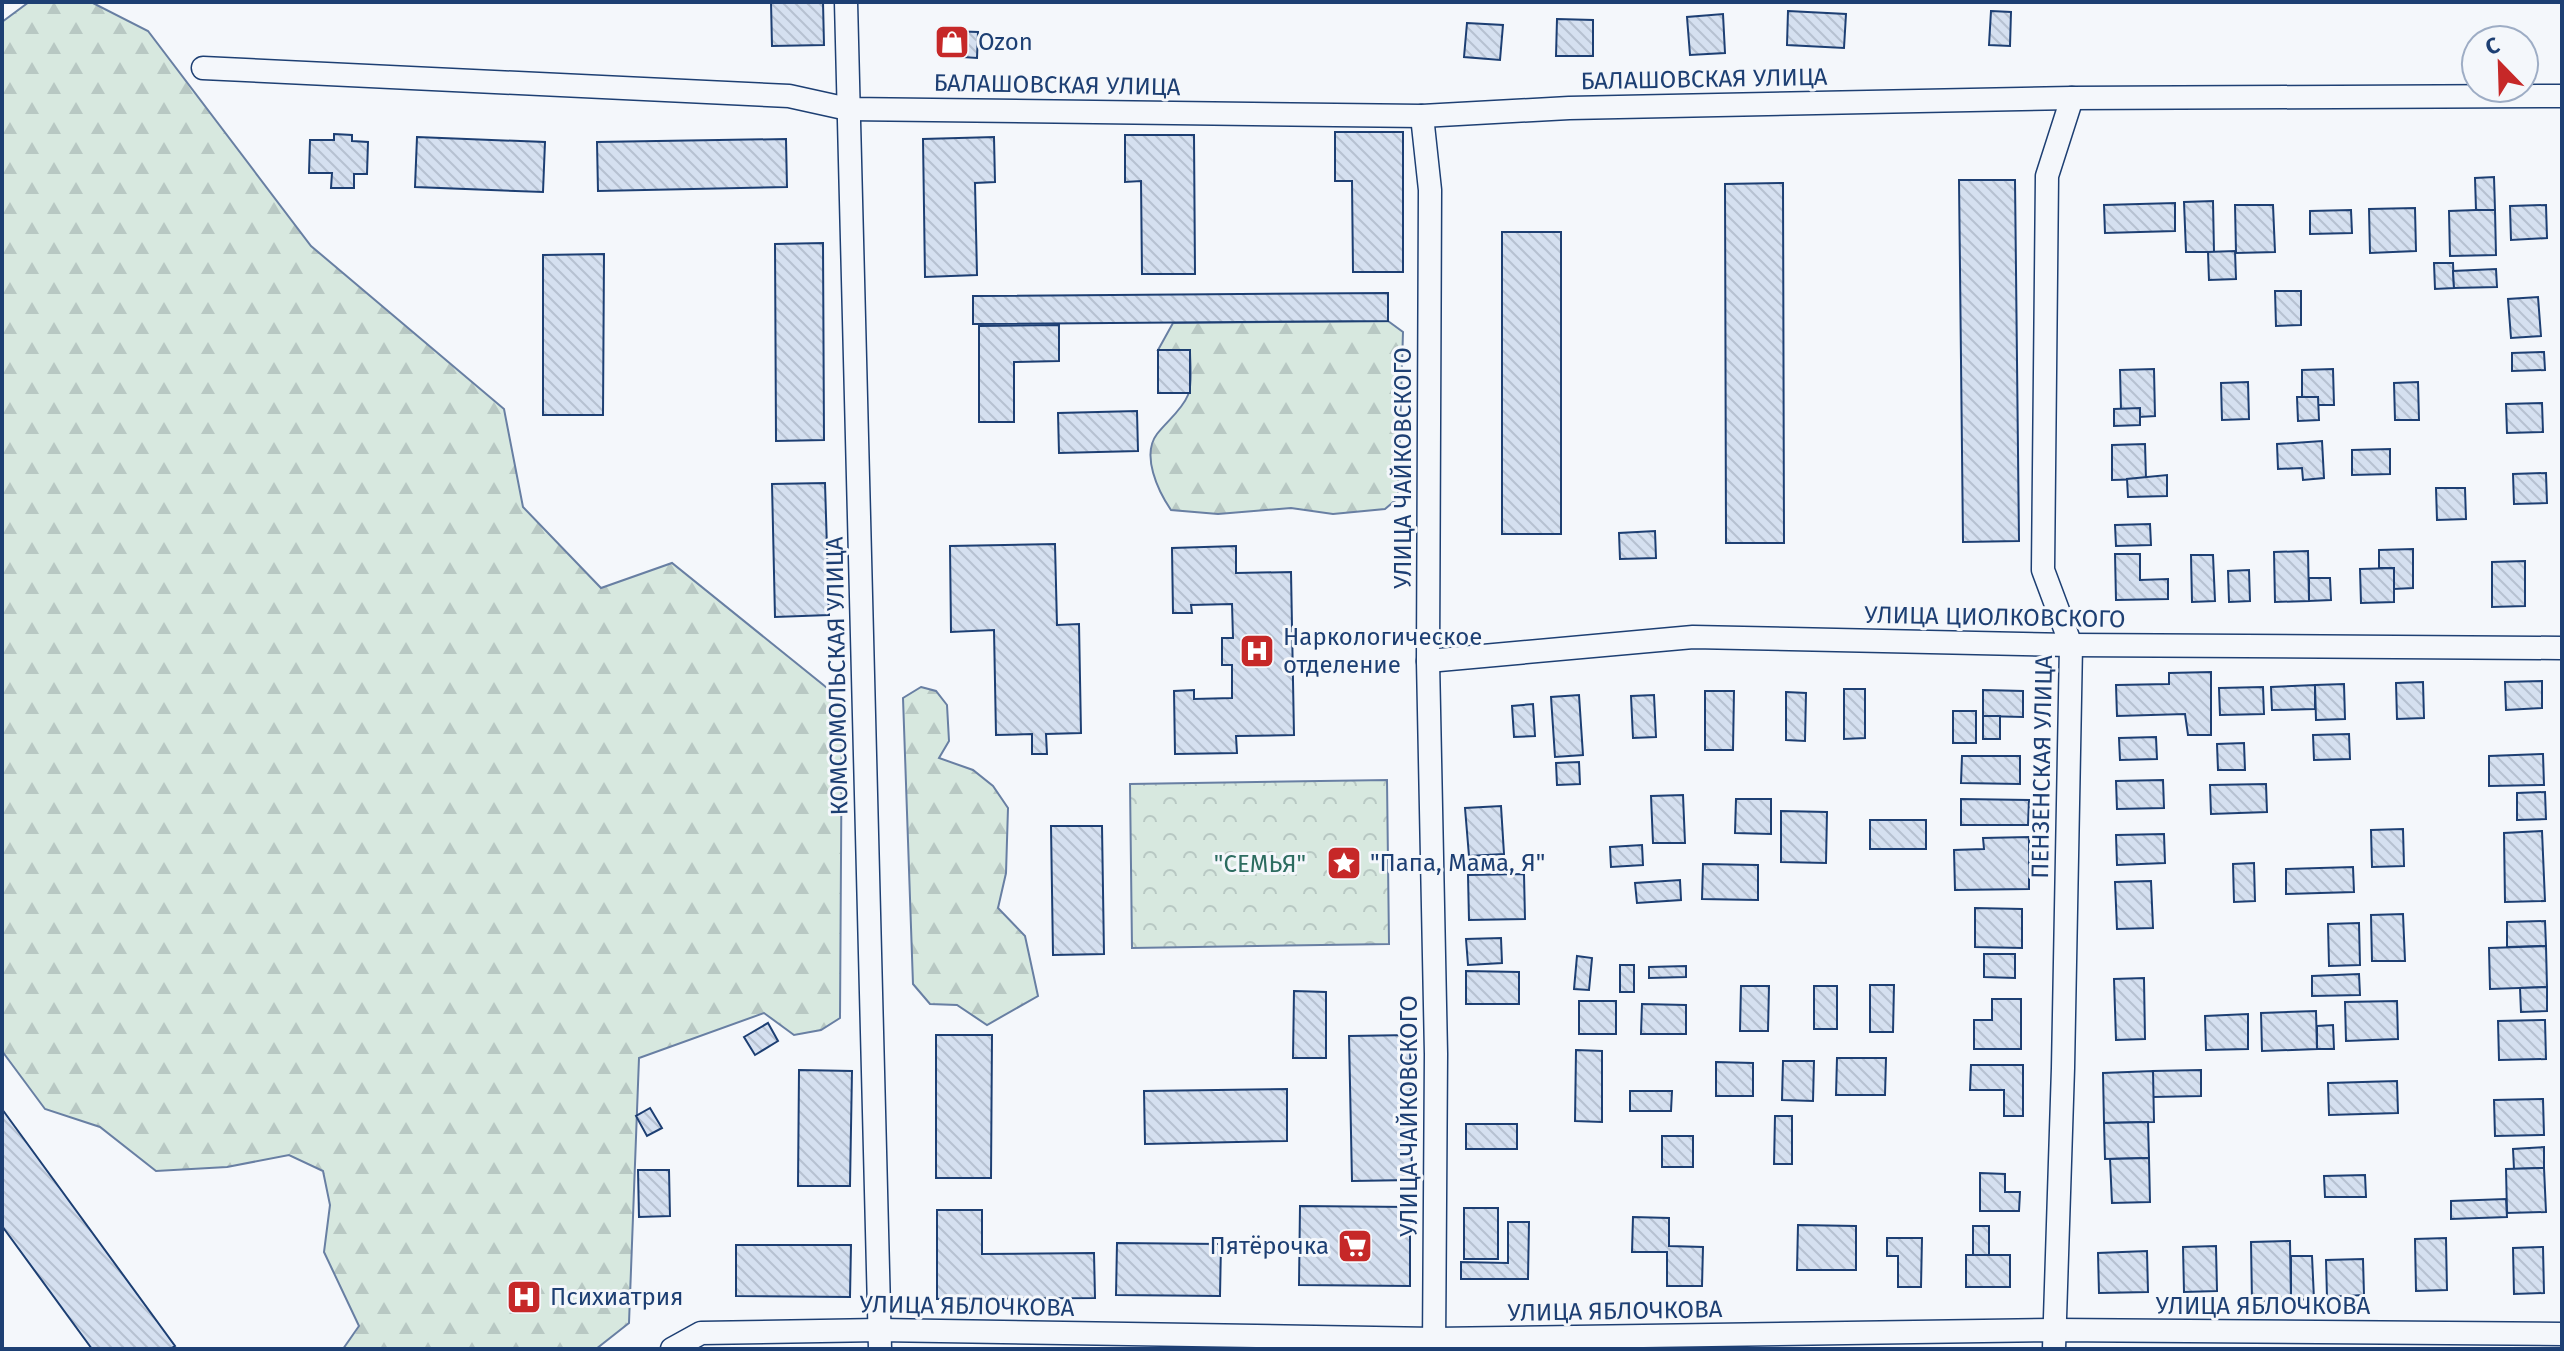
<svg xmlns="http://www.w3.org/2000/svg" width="2564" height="1351" font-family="'Fira Sans',sans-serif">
  <defs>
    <pattern id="forest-firs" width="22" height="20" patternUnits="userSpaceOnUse" patternTransform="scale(2)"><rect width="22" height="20" fill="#d7e8df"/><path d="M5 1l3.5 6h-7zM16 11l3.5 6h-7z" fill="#b8c8c3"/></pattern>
    <pattern id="park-crowns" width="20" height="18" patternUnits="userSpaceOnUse" patternTransform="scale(2)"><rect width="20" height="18" fill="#d7e8df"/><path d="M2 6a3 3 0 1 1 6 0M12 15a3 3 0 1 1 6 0" fill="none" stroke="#b8c8c3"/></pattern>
    <pattern id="building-back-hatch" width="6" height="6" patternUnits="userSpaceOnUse" patternTransform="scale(2)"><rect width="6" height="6" fill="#d5e0f0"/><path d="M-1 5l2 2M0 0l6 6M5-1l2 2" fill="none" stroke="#b6c1d1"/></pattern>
  </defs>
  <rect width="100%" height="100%" fill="#f4f7fb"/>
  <g fill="url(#forest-firs)" stroke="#687fa3" stroke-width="2">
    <polygon points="29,2 91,2 148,31 311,246 504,409 523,507 601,588 672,563 842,700 840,1018 821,1030 794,1035 764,1013 639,1058 629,1323 596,1349 343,1349 359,1326 324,1252 330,1205 323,1171 289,1155 227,1167 156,1171 100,1127 45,1109 2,1051 2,22"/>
    <path d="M1388 321 1403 332 1398 498 1385 509 1333 514 1291 508 1218 514 1171 510C1158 491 1141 455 1157 434 1167 421 1182 410 1188 395 1193 383 1190 363 1190 351L1158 350 1173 323Z"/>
    <polygon points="921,687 936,691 947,705 949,741 939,758 973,770 993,786 1008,808 1006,873 998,908 1025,936 1038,996 987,1025 957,1005 930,1004 913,984 903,698"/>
  </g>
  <polygon fill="url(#park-crowns)" stroke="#687fa3" stroke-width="2" points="1387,780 1389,944 1132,948 1130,784"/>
  <g fill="url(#building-back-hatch)" stroke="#1d3f73" stroke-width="2">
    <polygon points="771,2 823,2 824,45 772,46"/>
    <polygon points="1788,11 1846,14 1844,48 1787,45"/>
    <polygon points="1991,11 2011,12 2010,46 1989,45"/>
    <polygon points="1723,14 1725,53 1690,55 1687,17"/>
    <polygon points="1557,19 1593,20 1593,56 1556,56"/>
    <polygon points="1467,23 1503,25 1500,60 1464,57"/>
    <polygon points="948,31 978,32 977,58 947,56"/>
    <polygon points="1335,132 1403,132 1403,272 1353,272 1352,181 1335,181"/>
    <polygon points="334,134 352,135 352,141 368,142 367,174 354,174 354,188 331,188 332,173 309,173 310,140 334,140"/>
    <polygon points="1125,135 1194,135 1195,274 1142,274 1141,181 1125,182"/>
    <polygon points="417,137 545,142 543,192 415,187"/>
    <polygon points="994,137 995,182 975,183 977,275 925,277 923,139"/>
    <polygon points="786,139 787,187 598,191 597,142"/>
    <polygon points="2494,177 2495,210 2476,210 2475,178"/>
    <polygon points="1959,180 2015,180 2019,541 1963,542"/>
    <polygon points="1783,183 1784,543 1726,543 1725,184"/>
    <polygon points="2213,201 2214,252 2186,252 2184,202"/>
    <polygon points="2175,203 2175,231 2105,233 2104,205"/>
    <polygon points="2235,205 2273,205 2275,252 2236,253"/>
    <polygon points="2546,205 2547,238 2511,240 2510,206"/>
    <polygon points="2415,208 2416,251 2370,253 2369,209"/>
    <polygon points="2351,210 2352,233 2310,234 2310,211"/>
    <polygon points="2476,210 2495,210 2496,255 2450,256 2449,211"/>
    <rect x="1502" y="232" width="59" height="302"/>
    <polygon points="823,243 824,440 776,441 775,244"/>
    <polygon points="2235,251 2236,279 2209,280 2208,252"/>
    <polygon points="604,254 603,415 543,415 543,255"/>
    <polygon points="2434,263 2453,263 2454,288 2435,289"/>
    <polygon points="2496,269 2497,287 2454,288 2453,271"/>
    <polygon points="2275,291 2301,291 2301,325 2276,326"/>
    <polygon points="1388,293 1388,321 973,324 973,296"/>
    <polygon points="2538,297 2541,336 2511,338 2508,299"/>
    <polygon points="1059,325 1059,361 1014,362 1014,422 979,422 979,326"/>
    <rect x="1158" y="350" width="32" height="43"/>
    <polygon points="2544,352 2545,370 2512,371 2512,353"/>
    <polygon points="2154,369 2155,416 2139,417 2139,409 2121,410 2120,370"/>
    <polygon points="2333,369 2334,405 2318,405 2318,397 2302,398 2302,370"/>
    <polygon points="2248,382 2249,419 2222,420 2221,383"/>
    <polygon points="2418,382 2419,420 2395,420 2394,383"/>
    <polygon points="2297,397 2318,397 2319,420 2298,421"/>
    <polygon points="2542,403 2543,432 2507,433 2506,404"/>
    <polygon points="2140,408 2140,425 2114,426 2114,409"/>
    <polygon points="1137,411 1138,451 1059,453 1058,413"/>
    <polygon points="2322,441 2324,478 2303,480 2302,468 2278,469 2277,444"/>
    <polygon points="2145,444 2146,479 2112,480 2112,445"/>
    <polygon points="2390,449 2390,474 2352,475 2352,450"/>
    <polygon points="2546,473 2547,503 2514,504 2513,474"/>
    <polygon points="2167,475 2167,496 2128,497 2127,479"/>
    <polygon points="825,483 829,615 775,617 772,484"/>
    <polygon points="2436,488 2465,488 2466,519 2437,520"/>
    <polygon points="2150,524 2151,545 2116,546 2115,525"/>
    <polygon points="1655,531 1656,558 1620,559 1619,533"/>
    <polygon points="1055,544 1057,625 1079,624 1081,733 1046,734 1047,754 1032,754 1032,734 996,735 994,630 951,632 950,546"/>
    <polygon points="1236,546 1236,573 1291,572 1294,735 1236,736 1237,753 1175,754 1174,691 1194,690 1194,699 1232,698 1232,665 1222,665 1222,638 1233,638 1232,604 1191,605 1192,613 1173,613 1172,548"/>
    <polygon points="2413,549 2413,588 2394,589 2394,568 2379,568 2379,550"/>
    <polygon points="2308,551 2309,601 2275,602 2274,552"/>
    <polygon points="2115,554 2140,554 2140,580 2168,579 2168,599 2116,600"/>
    <polygon points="2191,555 2213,555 2215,601 2192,602"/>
    <polygon points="2525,561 2525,606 2492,607 2492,562"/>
    <polygon points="2394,568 2394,602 2361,603 2360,569"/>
    <polygon points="2249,570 2250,601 2229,602 2228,571"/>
    <polygon points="2309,578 2330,578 2331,600 2309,601"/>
    <polygon points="2211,672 2211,735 2188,735 2185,714 2117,716 2116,685 2169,684 2169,673"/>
    <polygon points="2542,681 2542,708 2506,710 2505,682"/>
    <polygon points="2423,682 2424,718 2397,719 2396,683"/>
    <polygon points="2344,684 2345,719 2316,720 2315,685"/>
    <polygon points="2315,685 2315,709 2272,710 2271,687"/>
    <polygon points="2263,687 2264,714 2220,715 2219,688"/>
    <polygon points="1844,689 1865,689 1865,738 1844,739"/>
    <polygon points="1983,690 2023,691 2023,717 1983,716"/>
    <polygon points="1705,691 1734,691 1733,750 1705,750"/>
    <polygon points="1786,692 1806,693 1805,741 1786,740"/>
    <polygon points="1579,695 1583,755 1555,757 1551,697"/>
    <polygon points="1654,695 1656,737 1633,738 1631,696"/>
    <polygon points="1533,704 1535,736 1514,737 1512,706"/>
    <rect x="1953" y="711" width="23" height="32"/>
    <rect x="1983" y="716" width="17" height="23"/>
    <polygon points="2349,734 2350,759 2314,760 2313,735"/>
    <polygon points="2156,737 2157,759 2120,760 2119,738"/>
    <polygon points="2244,743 2245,770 2218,770 2217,744"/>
    <polygon points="2543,754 2544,785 2489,786 2489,756"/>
    <polygon points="1962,756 2020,756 2020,784 1961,783"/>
    <polygon points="1579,762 1580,784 1557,785 1556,763"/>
    <polygon points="2163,780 2164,808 2117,809 2116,781"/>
    <polygon points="2266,784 2267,812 2211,814 2210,785"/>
    <polygon points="2545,792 2546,819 2517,820 2517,793"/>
    <polygon points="1683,795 1685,843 1653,843 1651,796"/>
    <polygon points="1736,799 1771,799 1771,834 1735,833"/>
    <polygon points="1961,799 2029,800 2028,825 1961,825"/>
    <polygon points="1501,806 1504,854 1469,856 1465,808"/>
    <polygon points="1781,811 1827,812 1826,863 1781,862"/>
    <rect x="1870" y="820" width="56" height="29"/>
    <polygon points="1051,826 1102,826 1104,954 1053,955"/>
    <polygon points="2403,829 2404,866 2372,867 2371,830"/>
    <polygon points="2542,831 2545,901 2505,902 2504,833"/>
    <polygon points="2164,834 2165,863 2117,865 2116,835"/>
    <polygon points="2029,837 2029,889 1955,890 1954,850 1984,849 1983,838"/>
    <polygon points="1642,845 1643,865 1611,867 1610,847"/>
    <polygon points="2254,863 2255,901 2234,902 2233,864"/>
    <polygon points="1703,864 1758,865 1758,900 1702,899"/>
    <polygon points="2353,867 2354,892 2286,894 2286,869"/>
    <polygon points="1524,874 1525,919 1469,920 1468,875"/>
    <polygon points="1680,880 1681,900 1637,903 1635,883"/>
    <polygon points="2151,881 2153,928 2117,929 2115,882"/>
    <polygon points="1975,908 2022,909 2022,948 1975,947"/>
    <polygon points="2403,914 2405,961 2372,961 2371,915"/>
    <polygon points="2545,921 2546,946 2507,947 2507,922"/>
    <polygon points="2359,923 2360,965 2329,966 2328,924"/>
    <polygon points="1501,938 1502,963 1468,965 1466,939"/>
    <polygon points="2546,946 2547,987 2490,989 2489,948"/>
    <polygon points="1984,954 2015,954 2015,978 1984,977"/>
    <polygon points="1577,956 1592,958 1589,990 1574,989"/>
    <rect x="1620" y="965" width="14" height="27"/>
    <polygon points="1686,966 1686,977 1649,978 1649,967"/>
    <polygon points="1466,971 1519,972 1519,1004 1466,1004"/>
    <polygon points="2359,974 2360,995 2312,996 2312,976"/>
    <polygon points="2144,978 2145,1039 2116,1040 2114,979"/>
    <polygon points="1870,985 1894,985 1893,1032 1870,1032"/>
    <polygon points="1741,986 1769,986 1768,1031 1740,1031"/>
    <rect x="1814" y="986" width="23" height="43"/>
    <polygon points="2547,987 2547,1011 2521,1012 2520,988"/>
    <polygon points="1294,991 1326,992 1326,1058 1293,1058"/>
    <polygon points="1992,999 2021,999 2021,1049 1974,1049 1974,1020 1992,1020"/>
    <rect x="1579" y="1001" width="37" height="33"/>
    <polygon points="2397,1001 2398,1039 2346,1041 2345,1002"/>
    <polygon points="1642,1004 1686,1005 1686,1034 1641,1034"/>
    <polygon points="2316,1011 2317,1049 2262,1051 2261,1013"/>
    <polygon points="2248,1014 2248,1049 2206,1050 2205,1016"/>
    <polygon points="2545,1020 2546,1059 2499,1060 2498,1021"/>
    <polygon points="768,1023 778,1041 755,1055 744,1037"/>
    <polygon points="2333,1025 2334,1049 2317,1049 2317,1026"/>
    <polygon points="936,1035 992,1035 991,1178 936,1178"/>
    <polygon points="1410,1035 1412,1180 1352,1181 1349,1036"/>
    <polygon points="1576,1050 1602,1051 1602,1122 1575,1121"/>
    <polygon points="1837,1058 1886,1058 1885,1095 1836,1095"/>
    <polygon points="1783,1061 1814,1061 1813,1101 1782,1100"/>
    <polygon points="1716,1062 1753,1063 1753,1096 1716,1096"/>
    <polygon points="1971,1065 2023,1065 2023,1116 2004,1116 2004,1090 1970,1090"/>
    <polygon points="799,1070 852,1071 850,1186 798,1186"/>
    <polygon points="2201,1070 2201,1096 2153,1097 2153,1071"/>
    <polygon points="2153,1071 2154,1122 2104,1123 2103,1073"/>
    <polygon points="2397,1081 2398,1113 2329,1115 2328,1083"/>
    <polygon points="1287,1089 1287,1141 1145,1144 1144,1091"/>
    <polygon points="1630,1091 1672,1091 1671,1111 1630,1111"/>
    <polygon points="2543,1099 2544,1135 2495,1136 2494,1100"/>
    <polygon points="650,1108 662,1128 647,1136 636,1116"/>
    <polygon points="2,1109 175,1346 170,1349 92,1349 2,1226"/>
    <polygon points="1775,1116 1792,1116 1792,1164 1774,1164"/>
    <polygon points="2148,1122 2149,1158 2105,1159 2104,1123"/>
    <rect x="1466" y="1124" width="51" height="25"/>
    <rect x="1662" y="1136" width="31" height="31"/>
    <polygon points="2544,1147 2544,1168 2514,1169 2513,1149"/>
    <polygon points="2149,1158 2150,1202 2112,1203 2110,1159"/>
    <polygon points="2544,1168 2546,1212 2507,1213 2506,1169"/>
    <polygon points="638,1170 669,1170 670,1216 639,1217"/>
    <polygon points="1980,1173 2005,1174 2005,1192 2020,1192 2019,1211 1980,1211"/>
    <polygon points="2365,1175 2366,1197 2325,1197 2324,1176"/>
    <polygon points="2506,1199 2507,1217 2451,1219 2451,1201"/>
    <polygon points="1300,1206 1410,1207 1410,1286 1299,1285"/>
    <rect x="1464" y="1208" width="34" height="51"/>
    <polygon points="937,1210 982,1210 982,1254 1094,1253 1095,1298 937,1299"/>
    <polygon points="1633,1217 1669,1218 1669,1246 1703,1247 1702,1286 1667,1286 1667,1252 1632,1252"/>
    <polygon points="1508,1222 1529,1222 1528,1279 1461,1279 1461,1262 1508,1263"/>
    <polygon points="1798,1225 1856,1226 1856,1270 1797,1270"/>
    <rect x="1973" y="1226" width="16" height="29"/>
    <polygon points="1887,1238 1922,1238 1921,1287 1898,1287 1898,1256 1887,1256"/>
    <polygon points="2446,1238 2447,1290 2416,1291 2415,1239"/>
    <polygon points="2290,1241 2291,1300 2252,1301 2251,1242"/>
    <polygon points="1117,1243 1221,1244 1220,1296 1116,1295"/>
    <polygon points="736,1245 851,1245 850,1297 736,1296"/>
    <polygon points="2216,1246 2217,1291 2184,1292 2183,1247"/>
    <polygon points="2543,1247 2544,1293 2514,1294 2513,1248"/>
    <polygon points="2147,1251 2148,1292 2099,1293 2098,1253"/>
    <rect x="1966" y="1255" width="44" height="32"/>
    <polygon points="2291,1256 2312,1256 2314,1299 2291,1300"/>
    <polygon points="2363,1259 2364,1295 2327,1297 2326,1260"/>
  </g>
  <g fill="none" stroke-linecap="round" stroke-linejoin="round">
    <g stroke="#1d3f73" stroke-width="25">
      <g id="minor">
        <polyline points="846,2 880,1349"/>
        <polyline points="203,68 789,96 848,109 1422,116 1569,108 2072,98 2562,96"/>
        <polyline points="1422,116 1430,190 1428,661 1436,1054 1434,1349"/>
        <polyline points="1428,661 1693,637 2071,645 2562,648"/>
        <polyline points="672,1349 701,1333 879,1330 1434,1339 2054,1330 2562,1334"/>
        <polyline points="2054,1349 2063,1068 2071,645 2043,570 2047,176 2072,98"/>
      </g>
    </g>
    <use href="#minor" stroke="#f4f7fb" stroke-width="22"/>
  </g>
  <defs>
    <g id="shop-square" transform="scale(1.8)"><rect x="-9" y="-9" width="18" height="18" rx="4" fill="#c62828" stroke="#f4f7fb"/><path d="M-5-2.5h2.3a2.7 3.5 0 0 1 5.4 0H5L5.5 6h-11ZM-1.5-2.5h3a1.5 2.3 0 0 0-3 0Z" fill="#fff"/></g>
    <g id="hospital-square" transform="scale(1.8)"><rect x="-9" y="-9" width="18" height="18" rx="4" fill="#c62828" stroke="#f4f7fb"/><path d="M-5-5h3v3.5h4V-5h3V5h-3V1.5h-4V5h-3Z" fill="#fff"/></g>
    <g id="sight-square" transform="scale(1.8)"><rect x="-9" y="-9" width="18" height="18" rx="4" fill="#c62828" stroke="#f4f7fb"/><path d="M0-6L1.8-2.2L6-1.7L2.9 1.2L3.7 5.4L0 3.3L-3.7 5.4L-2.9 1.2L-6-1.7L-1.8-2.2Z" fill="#fff"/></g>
    <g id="supermarket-square" transform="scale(1.8)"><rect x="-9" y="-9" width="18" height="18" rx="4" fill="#c62828" stroke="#f4f7fb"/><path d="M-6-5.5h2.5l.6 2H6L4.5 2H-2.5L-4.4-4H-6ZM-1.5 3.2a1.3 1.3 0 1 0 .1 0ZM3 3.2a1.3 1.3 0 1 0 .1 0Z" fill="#fff"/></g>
  </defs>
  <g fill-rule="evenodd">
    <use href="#shop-square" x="952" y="42"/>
    <use href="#hospital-square" x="1257" y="651"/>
    <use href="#sight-square" x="1344" y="863"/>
    <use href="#supermarket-square" x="1355" y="1246"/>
    <use href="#hospital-square" x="524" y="1297"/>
  </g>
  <g text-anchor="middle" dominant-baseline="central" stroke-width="6" stroke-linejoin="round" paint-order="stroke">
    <g font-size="24" fill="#1d3f73" stroke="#f4f7fb" text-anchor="start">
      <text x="978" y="42">Ozon</text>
      <text x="1283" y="637">Наркологическое<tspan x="1283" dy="28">отделение</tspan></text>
      <text x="1370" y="863">"Папа, Мама, Я"</text>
      <text x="1329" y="1246" text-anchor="end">Пятёрочка</text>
      <text x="550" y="1297">Психиатрия</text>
    </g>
    <g font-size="24" fill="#1d3f73" stroke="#f4f7fb">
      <text transform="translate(1704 79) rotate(-1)">БАЛАШОВСКАЯ УЛИЦА</text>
      <text transform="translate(1057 85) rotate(1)">БАЛАШОВСКАЯ УЛИЦА</text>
      <text transform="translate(1403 468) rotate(-90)">УЛИЦА ЧАЙКОВСКОГО</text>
      <text transform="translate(1995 617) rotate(1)">УЛИЦА ЦИОЛКОВСКОГО</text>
      <text transform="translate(837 676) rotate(-91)">КОМСОМОЛЬСКАЯ УЛИЦА</text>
      <text transform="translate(2042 767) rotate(-89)">ПЕНЗЕНСКАЯ УЛИЦА</text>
      <text transform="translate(1409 1116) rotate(-90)">УЛИЦА ЧАЙКОВСКОГО</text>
      <text transform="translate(967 1306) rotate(1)">УЛИЦА ЯБЛОЧКОВА</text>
      <text x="2263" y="1306">УЛИЦА ЯБЛОЧКОВА</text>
      <text transform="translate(1615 1311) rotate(-1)">УЛИЦА ЯБЛОЧКОВА</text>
    </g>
    <g font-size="24" fill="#2c6c60" stroke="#f4f7fb">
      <text x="1260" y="864">"СЕМЬЯ"</text>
    </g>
  </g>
  <rect width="2564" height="1351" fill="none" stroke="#1d3f73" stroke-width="8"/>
  <g transform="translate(2500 64) rotate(337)"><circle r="38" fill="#f4f7fb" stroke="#9eadc5" stroke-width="2"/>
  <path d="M0-6L14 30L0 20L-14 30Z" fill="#c62828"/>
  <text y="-12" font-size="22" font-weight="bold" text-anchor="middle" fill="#1d3f73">С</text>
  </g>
</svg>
